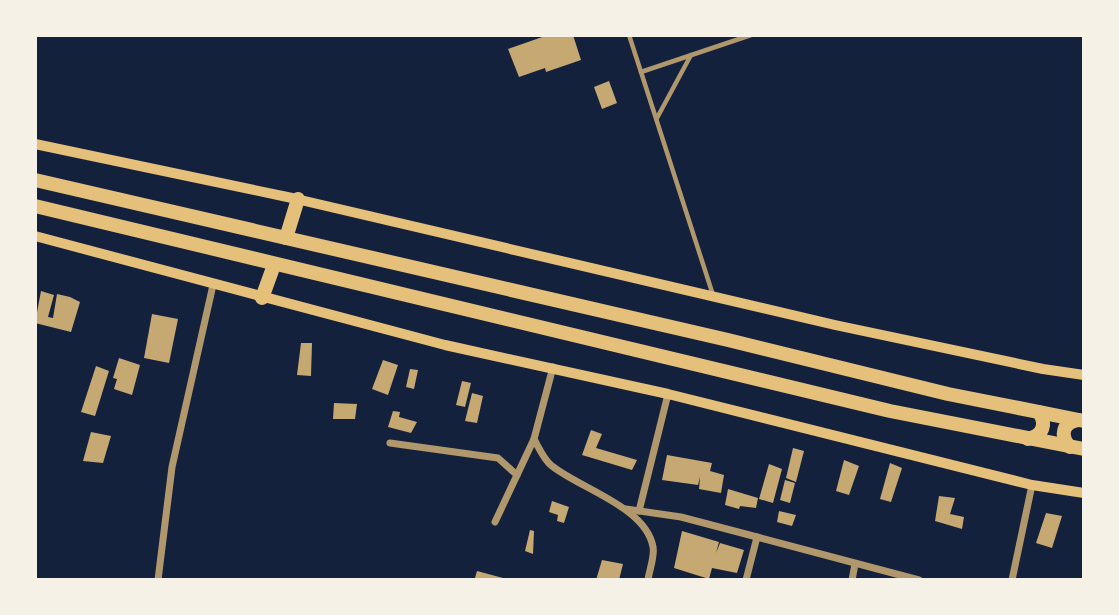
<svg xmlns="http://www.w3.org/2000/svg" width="1119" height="615" font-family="Poppins,sans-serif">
  <rect width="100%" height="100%" fill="#14213d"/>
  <g fill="#c6a872">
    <polygon points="548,35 573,35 581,60 546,72 545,68 519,77 508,49"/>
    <polygon points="609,81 617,103 602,109 594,87"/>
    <polygon points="41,291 54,295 48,317 53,318 57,294 70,297 80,302 71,332 35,323"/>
    <polygon points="152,314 178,319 169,363 144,358"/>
    <polygon points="301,343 312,343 311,376 297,375"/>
    <polygon points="119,358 140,365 132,395 114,389 117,379 113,378"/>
    <polygon points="383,360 398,365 388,395 372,389"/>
    <polygon points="96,366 109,371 95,416 81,412"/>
    <polygon points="410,369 418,370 414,389 406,387"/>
    <polygon points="462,381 471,383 465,407 456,405"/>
    <polygon points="472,393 483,396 477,423 465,421"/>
    <polygon points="334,403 357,404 355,419 333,419"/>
    <polygon points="393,411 400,412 399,417 417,422 411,433 388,427"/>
    <polygon points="591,430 602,434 596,448 637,460 632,470 582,455"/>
    <polygon points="91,432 111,436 103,463 83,461"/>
    <polygon points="793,448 804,451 796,482 786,478"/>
    <polygon points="667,455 712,463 710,471 724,475 721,493 699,489 700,477 698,485 662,480"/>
    <polygon points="844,460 859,466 849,495 836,491"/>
    <polygon points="890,463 902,468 891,502 880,499"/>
    <polygon points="769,464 782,469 773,503 759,499"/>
    <polygon points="785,480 795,483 790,503 780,500"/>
    <polygon points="728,489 758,498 756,508 740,506 739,509 725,505"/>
    <polygon points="939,496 955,498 950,514 964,517 962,529 935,521"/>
    <polygon points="552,501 569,507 564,523 557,521 558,515 549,512"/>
    <polygon points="779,511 796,515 792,526 777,522"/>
    <polygon points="1046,513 1062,516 1052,548 1036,543"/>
    <polygon points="530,530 534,531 533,554 525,551"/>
    <polygon points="682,531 719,542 716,553 720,543 744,550 737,573 712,568 709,579 674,568"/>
    <polygon points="602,560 623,564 619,580 596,580"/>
    <polygon points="477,571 503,578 502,580 475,578"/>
  </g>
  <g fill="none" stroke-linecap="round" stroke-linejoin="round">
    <g stroke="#b1986c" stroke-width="4.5">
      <polyline points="629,35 641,72"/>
      <polyline points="657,118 691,55"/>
      <polyline points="713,295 641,72 751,35"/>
    </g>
    <g stroke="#b1986c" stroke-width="7">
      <path d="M553 367 534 439C539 448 544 460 552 466 581 489 646 507 653 547 655 556 649 571 648 580"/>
      <polyline points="390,443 498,458 517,475"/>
      <polyline points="626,509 681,517 757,537"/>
      <polyline points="639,511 668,394"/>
      <polyline points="495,522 534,439"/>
      <polyline points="158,580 172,467 213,285"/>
      <polyline points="746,580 757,537 919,580"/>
      <polyline points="852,580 855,564"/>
      <polyline points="1012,580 1032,485"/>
    </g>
    <g stroke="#e5c07b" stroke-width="10">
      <polyline points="35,144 292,198 835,325 1043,369 1084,375"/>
      <polyline points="35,236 445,345 668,394 1032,485 1084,493"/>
    </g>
    <g stroke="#e5c07b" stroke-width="14">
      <polyline points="35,180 728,340 948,394 1084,421"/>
      <polyline points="35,206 890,411 1084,449"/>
      <polyline points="286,238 298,199"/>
      <polyline points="262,298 274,265"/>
      <path d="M1028 439C1043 436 1047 424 1039 412"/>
      <path d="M1070 447C1059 436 1063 422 1078 420"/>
    </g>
  </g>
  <rect width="1119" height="615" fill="none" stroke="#f6f1e7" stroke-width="74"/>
</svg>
